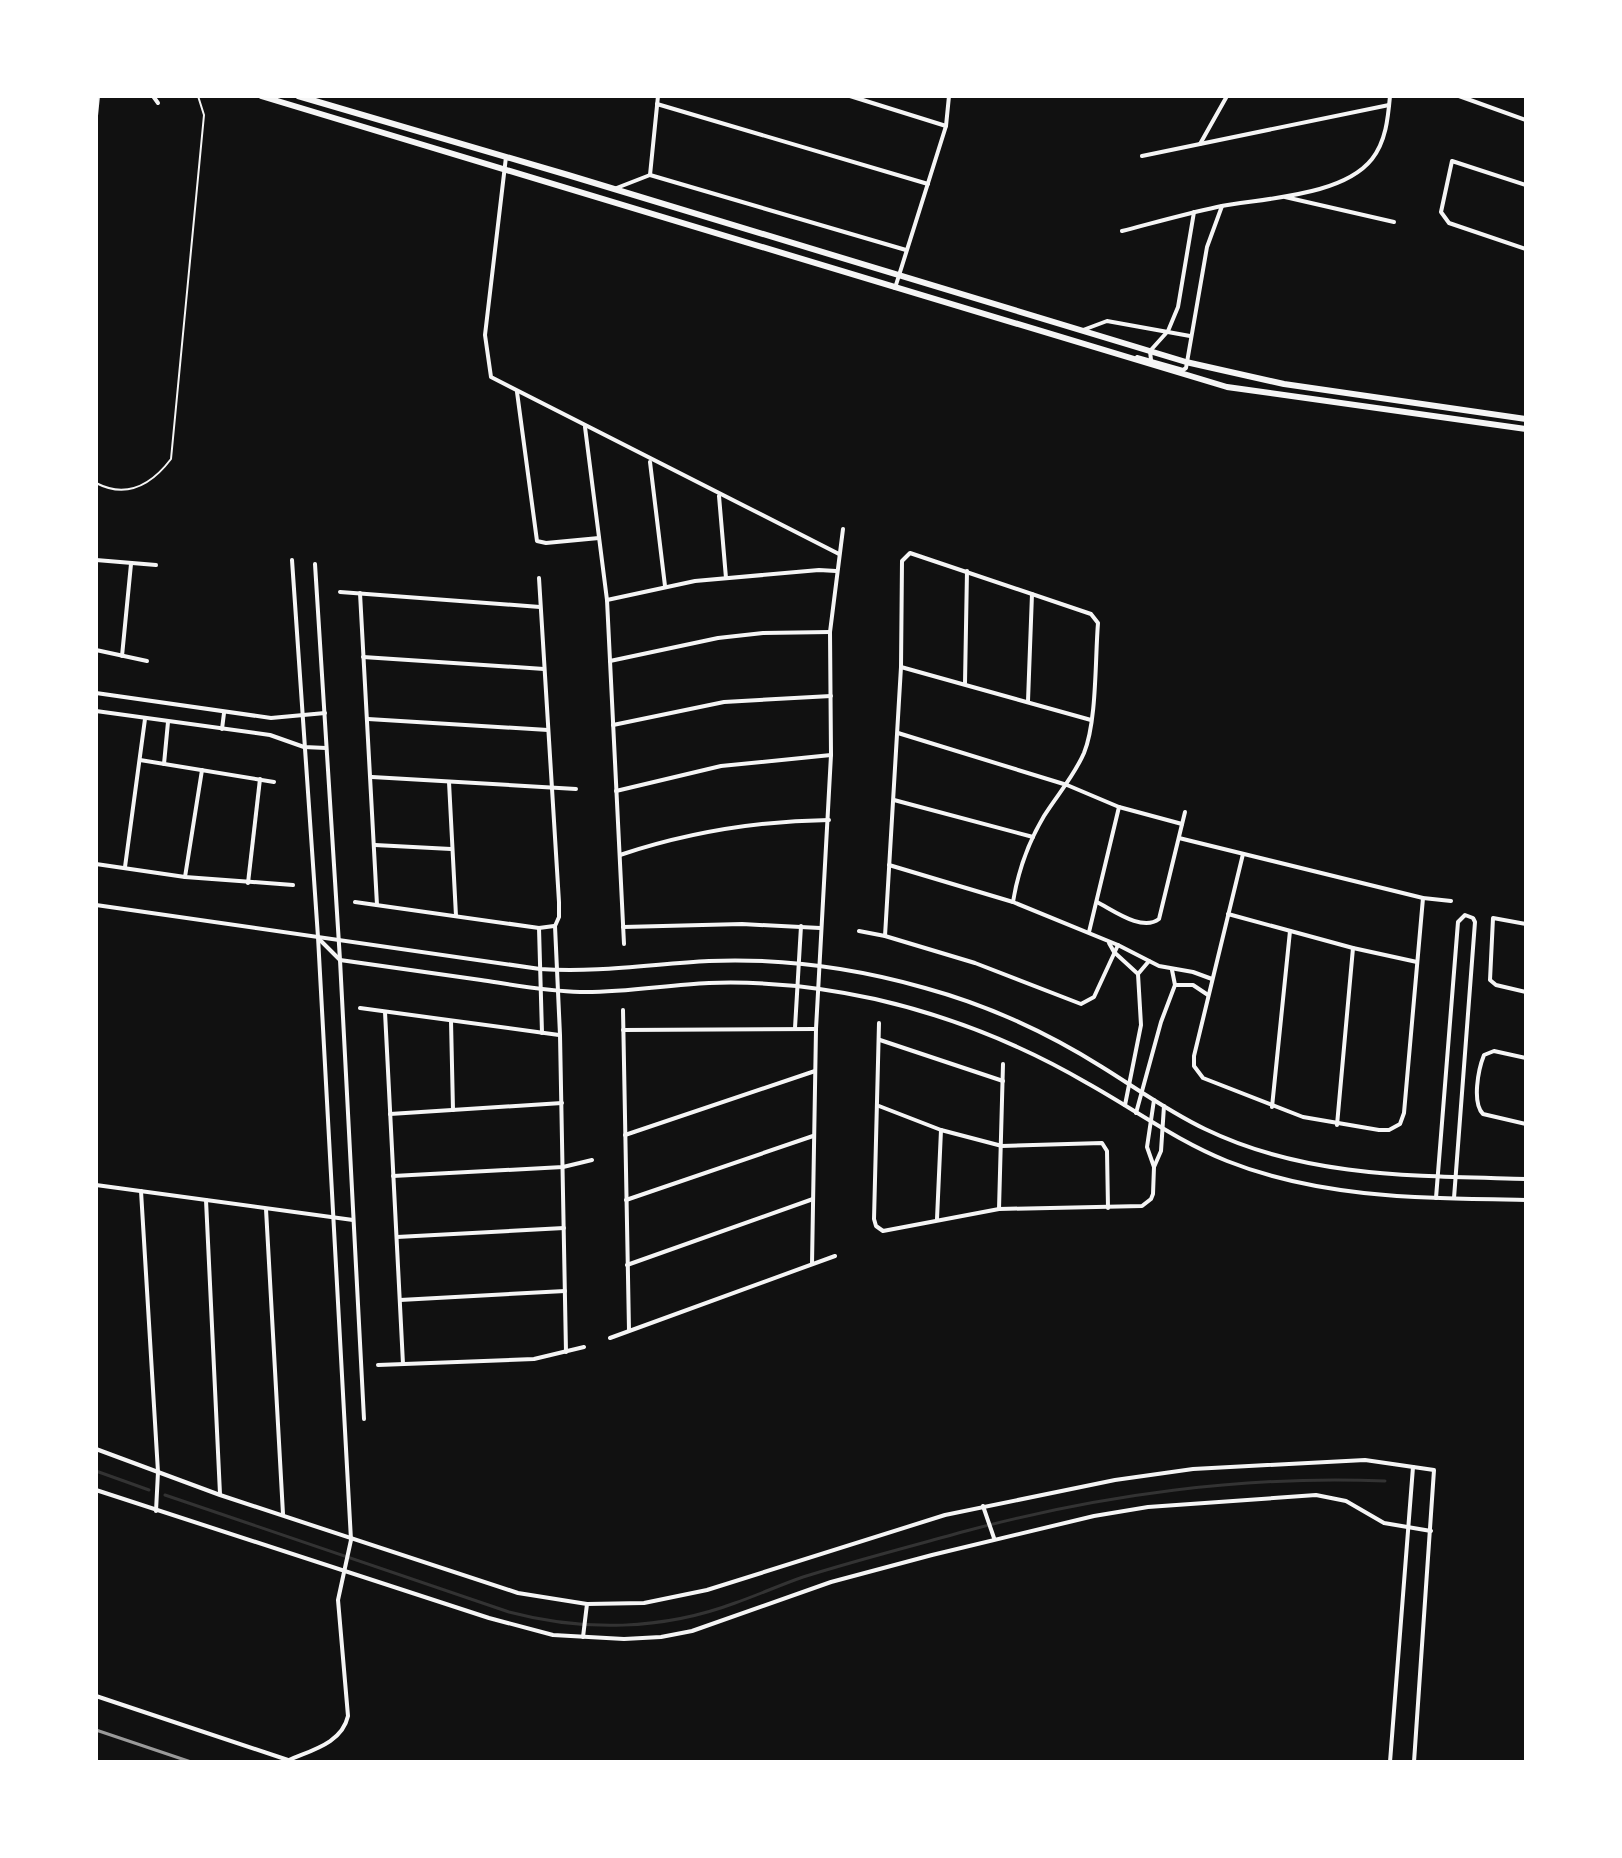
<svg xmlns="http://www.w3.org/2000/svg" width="1622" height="1858" font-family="'Work Sans',sans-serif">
  <rect width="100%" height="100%" fill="#111"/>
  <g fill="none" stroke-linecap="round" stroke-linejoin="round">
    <g stroke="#333" stroke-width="3">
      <polyline points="96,1471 149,1490"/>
      <path d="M165 1495 509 1612C584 1632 663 1630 735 1603 758 1595 780 1585 803 1577 857 1560 912 1546 966 1531 1100 1495 1245 1475 1385 1481"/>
    </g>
    <g stroke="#f5f5f5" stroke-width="2">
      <polyline points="96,126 99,96"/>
      <path d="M96 483C127 499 152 484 171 459L204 115 198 96"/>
    </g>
    <g stroke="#f5f5f5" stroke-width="4">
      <polyline points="153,96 158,103"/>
      <polyline points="850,96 946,126"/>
      <polyline points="1459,96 1526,120"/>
      <polyline points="657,104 928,184"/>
      <polyline points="1200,144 1227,96"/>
      <polyline points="1142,156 1389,105"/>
      <polyline points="506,157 485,335 491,377 839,554"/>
      <polyline points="650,175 906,250"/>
      <polyline points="1526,185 1452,161 1441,212 1449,223 1526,249"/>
      <polyline points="614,189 650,175 658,96"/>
      <polyline points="1285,197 1394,222"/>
      <path d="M1122 231C1153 223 1185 214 1217 207 1261 198 1342 197 1372 159 1386 141 1388 118 1390 96"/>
      <polyline points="895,288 946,126 949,96"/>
      <polyline points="1083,330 1107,321 1190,336"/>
      <polyline points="1137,357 1183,370 1186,368 1207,247 1222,206"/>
      <polyline points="1151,360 1150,351 1168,331 1178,307 1194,212"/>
      <polyline points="517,392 537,541 546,543 599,538"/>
      <polyline points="585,427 607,600 624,944"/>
      <polyline points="650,462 665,586"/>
      <polyline points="719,496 726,578"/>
      <polyline points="96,560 156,565"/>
      <polyline points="315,564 340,960 364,1419"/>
      <polyline points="539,578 559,902 559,917 555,926 560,1035 566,1352"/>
      <polyline points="340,592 540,607"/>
      <polyline points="360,593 377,905"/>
      <polyline points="607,600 695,581 819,570 836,571"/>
      <polyline points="96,650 147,661"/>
      <polyline points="122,656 131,564"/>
      <polyline points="363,657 544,669"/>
      <polyline points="610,661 718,638 763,633 830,632"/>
      <polyline points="901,667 1091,720"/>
      <polyline points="965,683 967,571"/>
      <polyline points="96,693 271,718 325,713"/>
      <polyline points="1028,701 1032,594"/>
      <polyline points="96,711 270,735 304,747 326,748"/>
      <polyline points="368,719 548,730"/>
      <polyline points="613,725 724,702 831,696"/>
      <polyline points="222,729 224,713"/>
      <polyline points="898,733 1067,785 1119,807 1182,824"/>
      <polyline points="140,760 274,782"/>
      <polyline points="164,764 168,722"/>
      <polyline points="372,777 576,789"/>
      <polyline points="449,782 456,916"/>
      <polyline points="616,791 721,766 831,755"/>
      <polyline points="894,800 1033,837"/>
      <polyline points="1179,838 1423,898 1451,901"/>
      <polyline points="375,845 451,849"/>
      <polyline points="1243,854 1194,1056 1194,1066 1203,1078 1303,1117 1379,1130 1389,1130 1400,1124 1404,1113 1423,898"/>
      <path d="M620 855C689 832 755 821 829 820"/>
      <polyline points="96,864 185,877 293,885"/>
      <polyline points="889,865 1013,902 1118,945 1159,966 1193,972 1212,979"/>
      <polyline points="125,867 145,719"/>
      <polyline points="185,877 202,770"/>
      <polyline points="248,883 260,779"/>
      <polyline points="355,902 539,928 554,926"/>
      <path d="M1097 902C1113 910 1142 932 1159 919L1185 812"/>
      <path d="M96 905 540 969C596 973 653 964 709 961 782 958 855 968 925 988 987 1005 1048 1033 1102 1067 1136 1088 1169 1112 1205 1129 1306 1178 1417 1176 1526 1179"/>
      <polyline points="1228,914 1353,948 1417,962"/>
      <polyline points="1526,924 1493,918 1490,980 1496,985 1526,992"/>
      <polyline points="623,927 742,924 820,928"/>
      <polyline points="539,928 542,1033"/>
      <polyline points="859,931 885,936 975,963 1081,1004 1094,997 1118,945"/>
      <polyline points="1089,932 1119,807"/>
      <path d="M885 936 901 667 902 561 910 553 1091 614 1098 623C1095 659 1097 721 1084 753 1074 776 1058 794 1044 816 1028 843 1018 871 1013 902"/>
      <path d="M319 939 340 960C387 967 434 973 481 980 514 985 547 991 580 992 623 993 666 985 709 983 765 981 821 987 875 999 949 1016 1022 1045 1087 1083 1134 1109 1177 1141 1227 1161 1323 1199 1425 1198 1526 1200"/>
      <polyline points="1109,943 1114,952 1138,974"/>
      <polyline points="1175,985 1193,985 1208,995"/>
      <polyline points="360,1008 559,1035"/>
      <polyline points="623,1010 629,1330"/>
      <polyline points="385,1012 403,1364"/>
      <polyline points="451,1021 453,1110"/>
      <polyline points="879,1023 874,1219 876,1226 883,1231 999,1209 1142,1206 1151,1199 1153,1194 1154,1167 1161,1151 1164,1106"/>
      <polyline points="795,1028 801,926"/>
      <polyline points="623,1030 816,1029"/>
      <polyline points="880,1040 1003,1081"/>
      <path d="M1526 1058 1494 1051 1484 1055C1478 1070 1472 1103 1483 1114L1526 1124"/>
      <polyline points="1154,1100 1147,1147 1154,1167"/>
      <polyline points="1125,1105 1141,1025 1138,974 1149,961"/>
      <polyline points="879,1106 941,1130 1002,1146 1102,1143 1107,1151 1108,1208"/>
      <polyline points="1272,1107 1290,931"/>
      <polyline points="1136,1113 1161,1022 1175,985 1172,970"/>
      <polyline points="390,1114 562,1103"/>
      <polyline points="1337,1125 1353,948"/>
      <polyline points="625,1135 815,1071"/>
      <polyline points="393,1176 563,1167 592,1160"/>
      <polyline points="96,1185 353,1220"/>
      <polyline points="141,1191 158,1472 156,1511"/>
      <polyline points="1436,1198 1458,922 1465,915 1473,918 1475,922 1454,1198"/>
      <polyline points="206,1200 220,1494"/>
      <polyline points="626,1200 813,1136"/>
      <polyline points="266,1209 283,1514"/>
      <polyline points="999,1209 1003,1064"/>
      <polyline points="937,1219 941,1130"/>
      <polyline points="397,1237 564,1228"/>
      <polyline points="812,1264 816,1029 831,755 830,632 843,529"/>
      <polyline points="627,1265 813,1199"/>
      <polyline points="400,1300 565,1291"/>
      <polyline points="610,1338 835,1256"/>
      <polyline points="378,1365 534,1359 584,1347"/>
      <polyline points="96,1449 220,1495 518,1593 587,1604 644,1603 707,1590 945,1515 1115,1480 1193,1469 1365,1460 1434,1470 1414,1762"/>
      <polyline points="96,1490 489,1618 553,1635 624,1639 661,1637 692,1631 831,1582 932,1555 1094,1516 1148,1507 1316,1495 1346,1501 1384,1523 1431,1531"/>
      <polyline points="983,1506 994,1538"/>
      <polyline points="583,1637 587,1604"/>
      <polyline points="96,1696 294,1762"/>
      <path d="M289 1760C312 1750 342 1743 348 1716L338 1600 351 1540 318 937 292 560"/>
      <polyline points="1390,1762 1413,1467"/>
    </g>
    <g stroke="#f5f5f5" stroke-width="6">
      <polyline points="261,96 1227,387 1526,429"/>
      <polyline points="298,96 568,175 1186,362 1284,384 1526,419"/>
    </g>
    <polyline stroke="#9a9a9a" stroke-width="3" points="96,1730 191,1762"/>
  </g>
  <rect width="1622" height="1858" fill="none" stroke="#ffffff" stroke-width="196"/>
</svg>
